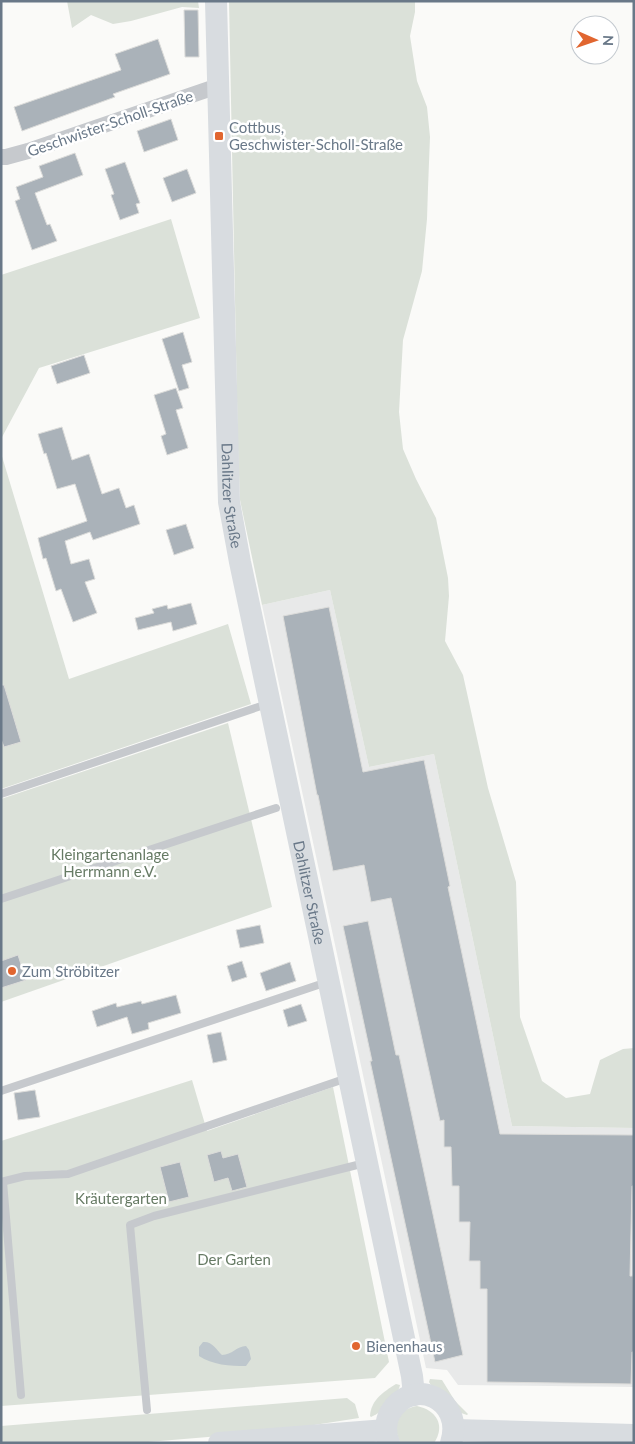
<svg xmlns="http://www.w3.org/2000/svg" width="635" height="1444" font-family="Lato,sans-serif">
  <rect width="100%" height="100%" fill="#fafaf8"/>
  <polygon fill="#e8e9e9" points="330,590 369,767 434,754 512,1126 634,1128 634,1387 458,1385 447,1370 426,1368 262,605"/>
  <g fill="#dbe1d9">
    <polygon points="67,1 198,1 199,8 182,7 131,21 113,24 91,15 72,28"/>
    <polygon points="229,1 415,1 415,12 410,36 417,81 427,107 430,137 428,188 427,219 422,271 403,340 399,412 403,449 416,479 436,518 448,578 449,596 445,641 463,675 488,788 516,882 520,1017 542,1081 566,1098 590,1094 600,1060 623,1049 634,1048 634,1128 512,1126 434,754 369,767 330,590 262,605 240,500 238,449"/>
    <polygon points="171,219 200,318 39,368 1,439 1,275"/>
    <polygon points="1,453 69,679 228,624 251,704 1,789"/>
    <polygon points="228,723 272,907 1,1002 1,799"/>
    <polygon points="192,1080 207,1131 333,1087 389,1362 375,1378 1,1406 1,1141"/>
    <polygon points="430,1379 442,1380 455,1401 468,1414 467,1415 461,1413 432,1387 429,1382"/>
    <path d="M396 1384 400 1385C397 1398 384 1411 371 1417L370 1416C371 1400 383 1392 396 1384Z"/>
    <polygon points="347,1398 355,1404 359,1418 269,1432 136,1443 1,1443 1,1426"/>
    <path d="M417 1406C436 1410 446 1425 434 1443H400C398 1437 395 1428 395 1423 397 1413 409 1407 417 1406Z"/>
  </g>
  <path fill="#bec7cd" d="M203 1342C212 1341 216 1349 222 1355 232 1355 237 1346 246 1346L249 1350 251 1359 246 1366C230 1366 212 1365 199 1356V1347Z"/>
  <g fill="#aab2b9" stroke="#dcdcda">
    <polygon points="184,10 198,10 199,57 185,57"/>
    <polygon points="158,39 170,74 113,94 115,97 22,131 14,107 121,70 115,54"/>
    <polygon points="171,119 178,140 144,152 137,131"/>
    <polygon points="75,153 83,175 35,193 47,225 50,224 57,241 32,250 15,201 20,199 16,187 43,177 39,166"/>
    <polygon points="125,162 140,203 136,204 139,213 120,220 111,195 114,194 105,169"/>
    <polygon points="187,169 196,193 172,202 163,178"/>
    <polygon points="183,332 192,362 182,365 189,388 179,391 162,339"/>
    <polygon points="84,355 90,373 57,384 51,366"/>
    <polygon points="176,388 183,408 176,410 188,448 167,455 161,436 166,434 154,395"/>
    <polygon points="62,427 72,460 89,454 102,494 119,488 126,508 134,505 140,524 93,540 90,532 65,541 71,564 89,559 95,579 85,582 97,613 73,622 61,589 56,591 46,558 43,559 38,538 87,521 75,484 57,489 46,453 44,454 38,434"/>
    <polygon points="186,524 194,548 174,555 166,530"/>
    <polygon points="191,603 197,624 173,631 171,622 138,630 135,618 154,613 152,609 167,605 168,609"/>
    <polygon points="329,607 363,772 424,760 450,886 448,887 500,1134 634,1135 634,1186 632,1186 630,1276 633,1276 634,1352 632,1352 631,1384 487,1382 487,1289 480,1289 480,1261 469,1261 470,1222 459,1222 459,1186 452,1186 451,1147 444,1147 444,1120 440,1121 391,898 371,902 364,865 333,871 318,795 317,795 283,616"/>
    <polygon points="1,685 4,685 21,742 4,747 1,739"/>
    <polygon points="368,921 396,1055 399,1055 463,1355 435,1362 370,1061 372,1061 343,926"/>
    <polygon points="260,925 264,943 240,948 236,930"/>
    <polygon points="18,955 26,980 1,988 1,961"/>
    <polygon points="242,961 247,977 232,982 227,966"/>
    <polygon points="290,962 296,981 266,991 260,973"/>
    <polygon points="176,995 181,1013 148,1023 149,1029 132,1034 127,1017 97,1027 92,1011 116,1003 117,1007 141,1001 142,1004"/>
    <polygon points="301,1004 307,1021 288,1027 283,1010"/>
    <polygon points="221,1032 227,1060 213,1063 207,1035"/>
    <polygon points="35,1090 40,1117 18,1120 14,1093"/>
    <polygon points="221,1151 223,1158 238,1154 247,1187 232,1191 228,1178 214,1182 207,1155"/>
    <polygon points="180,1162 189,1197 169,1202 160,1167"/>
  </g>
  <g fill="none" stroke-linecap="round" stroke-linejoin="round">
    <g stroke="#c6c9cd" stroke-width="8">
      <polyline points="1,794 267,704"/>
      <polyline points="1,899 276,808"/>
      <polyline points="1,1091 327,982"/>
      <polyline points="1,1182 25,1176 68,1174 347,1078"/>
      <polyline points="3,1182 21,1395"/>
      <polyline points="147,1410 130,1225 154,1216 365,1163"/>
    </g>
    <polyline stroke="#c6c9cd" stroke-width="16" points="1,157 6,157 28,151 218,86"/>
    <g stroke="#d8dce0" stroke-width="22">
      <path id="s1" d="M216 1 229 502 240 562 412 1376 414 1395"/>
      <polyline points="454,1430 634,1435"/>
      <polyline points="219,1443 386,1430"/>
      <path d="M389 1443C385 1434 385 1422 390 1413 412 1375 465 1399 451 1443"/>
    </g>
  </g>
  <g fill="#e16630" stroke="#fff" stroke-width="2">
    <rect x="214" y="131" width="10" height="10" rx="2.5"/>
    <circle cx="12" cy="971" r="5"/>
    <circle cx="356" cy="1346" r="5"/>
  </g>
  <g text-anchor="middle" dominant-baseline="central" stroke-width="5" stroke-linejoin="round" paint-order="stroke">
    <g font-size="15" fill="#697888" stroke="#fff">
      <text transform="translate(110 123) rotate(-19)">Geschwister-Scholl-Straße</text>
      <text stroke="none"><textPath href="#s1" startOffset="495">Dahlitzer Straße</textPath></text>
      <text stroke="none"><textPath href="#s1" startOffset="900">Dahlitzer Straße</textPath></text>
    </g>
    <g font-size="15" fill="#697888" stroke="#fff" text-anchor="start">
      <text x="229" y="127">Cottbus,<tspan x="229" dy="17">Geschwister-Scholl-Straße</tspan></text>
      <text x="22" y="971">Zum Ströbitzer</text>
      <text x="366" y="1346">Bienenhaus</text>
    </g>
    <g font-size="15" fill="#667a64" stroke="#fff">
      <text x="110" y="854">Kleingartenanlage<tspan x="110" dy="17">Herrmann e.V.</tspan></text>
      <text x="121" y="1198">Kräutergarten</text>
      <text x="234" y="1259">Der Garten</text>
    </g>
  </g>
  <rect width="635" height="1444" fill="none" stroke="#697888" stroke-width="5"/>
  <g transform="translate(595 40) rotate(92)"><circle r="24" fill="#ffffff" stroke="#c3c9cf"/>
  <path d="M0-4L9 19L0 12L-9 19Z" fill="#e16630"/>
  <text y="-8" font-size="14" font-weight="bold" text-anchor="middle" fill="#697888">N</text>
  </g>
</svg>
